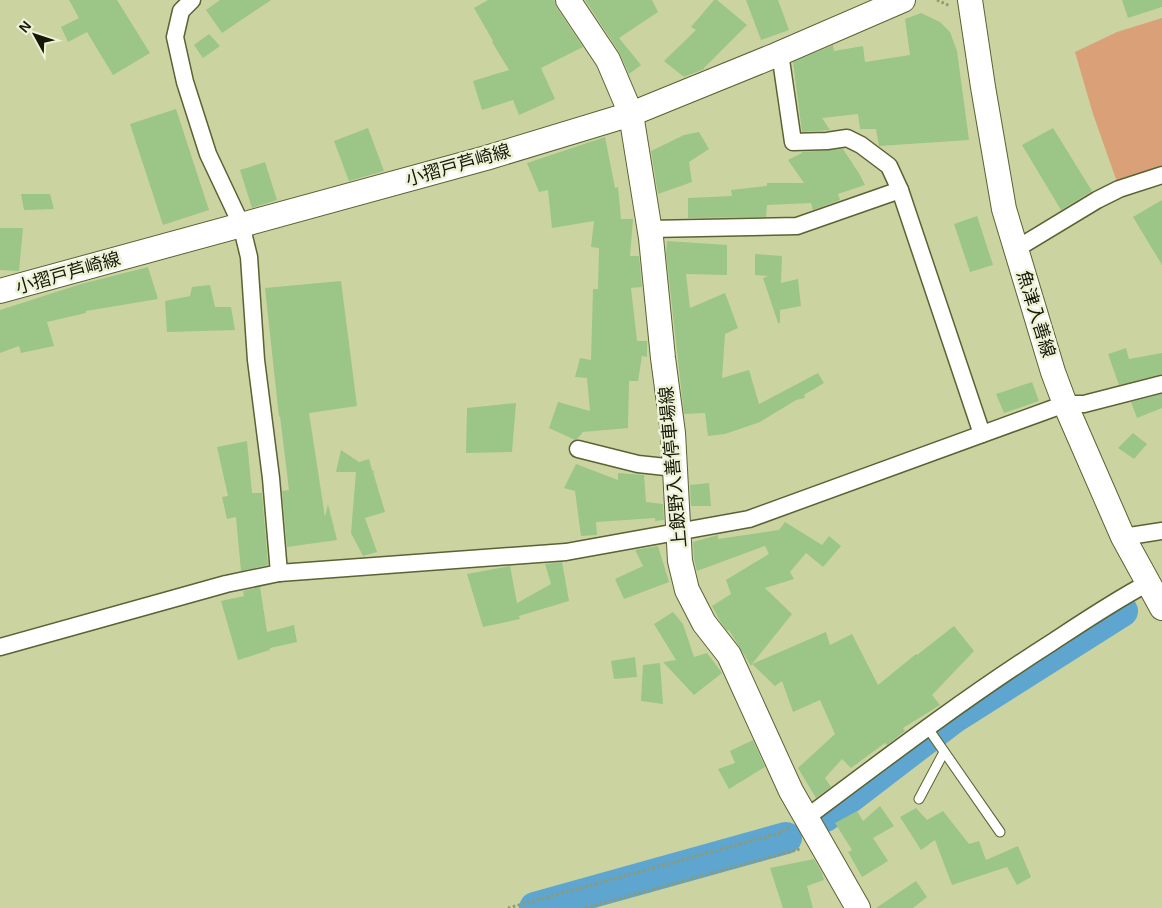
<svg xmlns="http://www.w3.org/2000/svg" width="1162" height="908" font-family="Helvetica,'Noto Sans JP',sans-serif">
  <rect width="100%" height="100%" fill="#cbd4a1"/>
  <polygon fill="#daa078" points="1162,18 1162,168 1117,182 1093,114 1075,52 1117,32"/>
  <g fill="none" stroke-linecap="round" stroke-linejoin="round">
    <g stroke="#5ea6cf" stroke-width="32">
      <polyline points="825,816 953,718 1122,611"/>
      <polyline points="535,908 786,838"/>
    </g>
  </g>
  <g fill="#9cc588">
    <polygon points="69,0 117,0 150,53 113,75 87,32 68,42 61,27 79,18"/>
    <polygon points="220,0 271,0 222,33 206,10"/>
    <polygon points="488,0 554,0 557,8 583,47 541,68 555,99 519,115 513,100 482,110 473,81 509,70 492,42 493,41 474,8"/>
    <polygon points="585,0 652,0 658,12 619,38 641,65 629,74 619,52"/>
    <polygon points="714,0 717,0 747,25 704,68 704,69 684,77 664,61 696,30 691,27"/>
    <polygon points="746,0 778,0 789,30 761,40"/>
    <polygon points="1122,0 1162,0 1162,7 1128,18"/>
    <polygon points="921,13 940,22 950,32 957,51 969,140 879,146 876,129 860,129 858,114 822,118 830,130 802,132 793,62 833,45 834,51 863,46 865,62 910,55 905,19"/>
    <polygon points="209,34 220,46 203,58 194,45"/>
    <polygon points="176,109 209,210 163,225 130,124"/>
    <polygon points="368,128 384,171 349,181 334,141"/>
    <polygon points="1053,128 1092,191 1061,210 1022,145"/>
    <polygon points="699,132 709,149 689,162 692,182 658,194 651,151 684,135"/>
    <polygon points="605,137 615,188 618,187 621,219 633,219 630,256 639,256 642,287 631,288 637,341 647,341 647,357 642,356 638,381 629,381 628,428 583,432 577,439 575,440 549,428 558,402 590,411 587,378 575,377 580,358 591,360 593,289 598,289 599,248 591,247 594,221 552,228 548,190 539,192 527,163"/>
    <polygon points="843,149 860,175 865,185 838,194 840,200 813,210 811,203 767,205 766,217 688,218 688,198 732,196 731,190 767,186 767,183 804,183 788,160 802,153 802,152"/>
    <polygon points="265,162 277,200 252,208 240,170"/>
    <polygon points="21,194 50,194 54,209 24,210"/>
    <polygon points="1162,200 1162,265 1133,217"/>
    <polygon points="977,216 993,265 970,272 954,224"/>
    <polygon points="0,228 23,228 19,271 0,270"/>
    <polygon points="667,241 727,245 727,275 686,274 690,308 725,293 738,328 725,334 722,378 749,370 759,404 818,373 824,383 804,395 805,398 796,400 760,422 725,434 708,436 705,413 684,414 666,253"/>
    <polygon points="755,254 782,256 781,283 798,279 801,306 780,310 780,323 778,323 763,278 768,276 755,275"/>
    <polygon points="148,267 158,299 86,311 86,313 47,322 54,346 21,353 19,346 0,353 0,310 81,284"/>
    <polygon points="341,281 357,406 309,413 325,517 328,504 337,540 287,547 282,491 289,490 280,416 279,417 265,288"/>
    <polygon points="210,285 215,307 231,307 235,330 167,332 165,301 190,296 192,287"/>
    <polygon points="1126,348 1129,359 1162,353 1162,374 1119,385 1108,354"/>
    <polygon points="1032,382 1039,401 1004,413 996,394"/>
    <polygon points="1162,394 1162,408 1137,418 1131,402"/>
    <polygon points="516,403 512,452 466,453 467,408"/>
    <polygon points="1133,433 1147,444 1134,459 1118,448"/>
    <polygon points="247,441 252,493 262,493 268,565 241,571 236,517 227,519 222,497 228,496 217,447"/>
    <polygon points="341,450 359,462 369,459 372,470 376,473 373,472 385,512 365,518 377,552 363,556 351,533 356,472 336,472"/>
    <polygon points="576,464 618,480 618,473 644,475 646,502 663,504 664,520 655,521 655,518 596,522 597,535 581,536 575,491 564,488"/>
    <polygon points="709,483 711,506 691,506 690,485"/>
    <polygon points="785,522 822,545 829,536 841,546 823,567 806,553 790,572 794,579 765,588 792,614 752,664 826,632 830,645 852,634 878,685 916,654 917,655 954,626 974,651 932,695 940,705 903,728 905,731 887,745 885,743 851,768 842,759 825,778 831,787 816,798 798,768 835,734 820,700 793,712 782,681 775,686 752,664 751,666 729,630 727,631 720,621 712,606 731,594 726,580 769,554 765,546 697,571 694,559 693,542 718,535 718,539 779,530"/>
    <polygon points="658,546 669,582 624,599 615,579 643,566 635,550"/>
    <polygon points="562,562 569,601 519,616 520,619 483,627 467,574 510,566 517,603 551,584 545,564"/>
    <polygon points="260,587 267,632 294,625 297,642 270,648 270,650 238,660 221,601 244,596 243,591"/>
    <polygon points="673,612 683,624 694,657 707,653 722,673 694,695 663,662 676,660 654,624"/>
    <polygon points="635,657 637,677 614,679 611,661"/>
    <polygon points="660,663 663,704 641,701 643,665"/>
    <polygon points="753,740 765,767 729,789 718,769 735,763 730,751"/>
    <polygon points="880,806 894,826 873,838 888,861 862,877 848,852 852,850 835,823 857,811 863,821"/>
    <polygon points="916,808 927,820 943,811 969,844 979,841 986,860 1018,846 1031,877 1017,885 1007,867 952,885 935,840 921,850 900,817"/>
    <polygon points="814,859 822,873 824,880 807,886 813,908 783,908 770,868"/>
    <polygon points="916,881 927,897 913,908 876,908"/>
  </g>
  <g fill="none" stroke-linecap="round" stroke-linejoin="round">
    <g stroke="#5b6233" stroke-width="11">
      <g id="lane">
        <polyline points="927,727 1000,832"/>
        <polyline points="919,799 944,752"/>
      </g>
    </g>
    <g stroke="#5b6233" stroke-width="19">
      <g id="street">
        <polyline points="192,0 181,11 175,37 185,82 208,154 241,224 249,257 256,360 271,478 279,573"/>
        <polyline points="780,53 793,142 827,141 847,138 861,145 889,166 900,190"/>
        <polyline points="650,229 797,226 900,190 982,434"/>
        <polyline points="1016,249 1097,200 1119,189 1162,175"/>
        <polyline points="578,449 638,464 675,468"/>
        <polyline points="1123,537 1162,531"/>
        <polyline points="0,647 226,584 279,573 566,552 749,519 1065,404 1084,404 1162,384"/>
        <path d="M806 818C886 758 966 697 1051 643 1083 622 1114 601 1148 583"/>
      </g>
    </g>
    <g stroke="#5b6233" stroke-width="26">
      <g id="secondary">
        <polyline points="568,0 608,60 631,114 651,238 663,358 673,433 680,561 687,590 704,623 729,655 791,791 858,908"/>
        <polyline points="970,0 983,87 1004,209 1053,372 1065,404 1123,537 1162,608"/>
        <polyline points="0,291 486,158 631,114 776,55 903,0"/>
      </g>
    </g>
    <g stroke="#929970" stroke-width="3" stroke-dasharray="2.5 2.5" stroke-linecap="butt">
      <polyline points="937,0 950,6"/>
      <polyline points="508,908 780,833 791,827"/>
      <polyline points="585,908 800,849"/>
    </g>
    <use href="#lane" stroke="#fff" stroke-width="9"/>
    <use href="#street" stroke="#fff" stroke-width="16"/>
    <use href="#secondary" stroke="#fff" stroke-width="24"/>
  </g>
  <g text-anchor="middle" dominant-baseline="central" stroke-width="5" stroke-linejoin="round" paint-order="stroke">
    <g font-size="18" fill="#161806" stroke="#edf2d8">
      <text transform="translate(458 165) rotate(-16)">小摺戸芦崎線</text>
      <text transform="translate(68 273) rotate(-16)">小摺戸芦崎線</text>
      <text transform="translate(1036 314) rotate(73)">魚津入善線</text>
      <text transform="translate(673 467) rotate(-95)">上飯野入善停車場線</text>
    </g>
  </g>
  <g transform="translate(35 35) rotate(310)" stroke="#edf2d8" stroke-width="4" paint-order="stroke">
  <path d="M0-4L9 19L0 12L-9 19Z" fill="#161806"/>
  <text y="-8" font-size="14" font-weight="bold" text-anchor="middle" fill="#161806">N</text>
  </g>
</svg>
